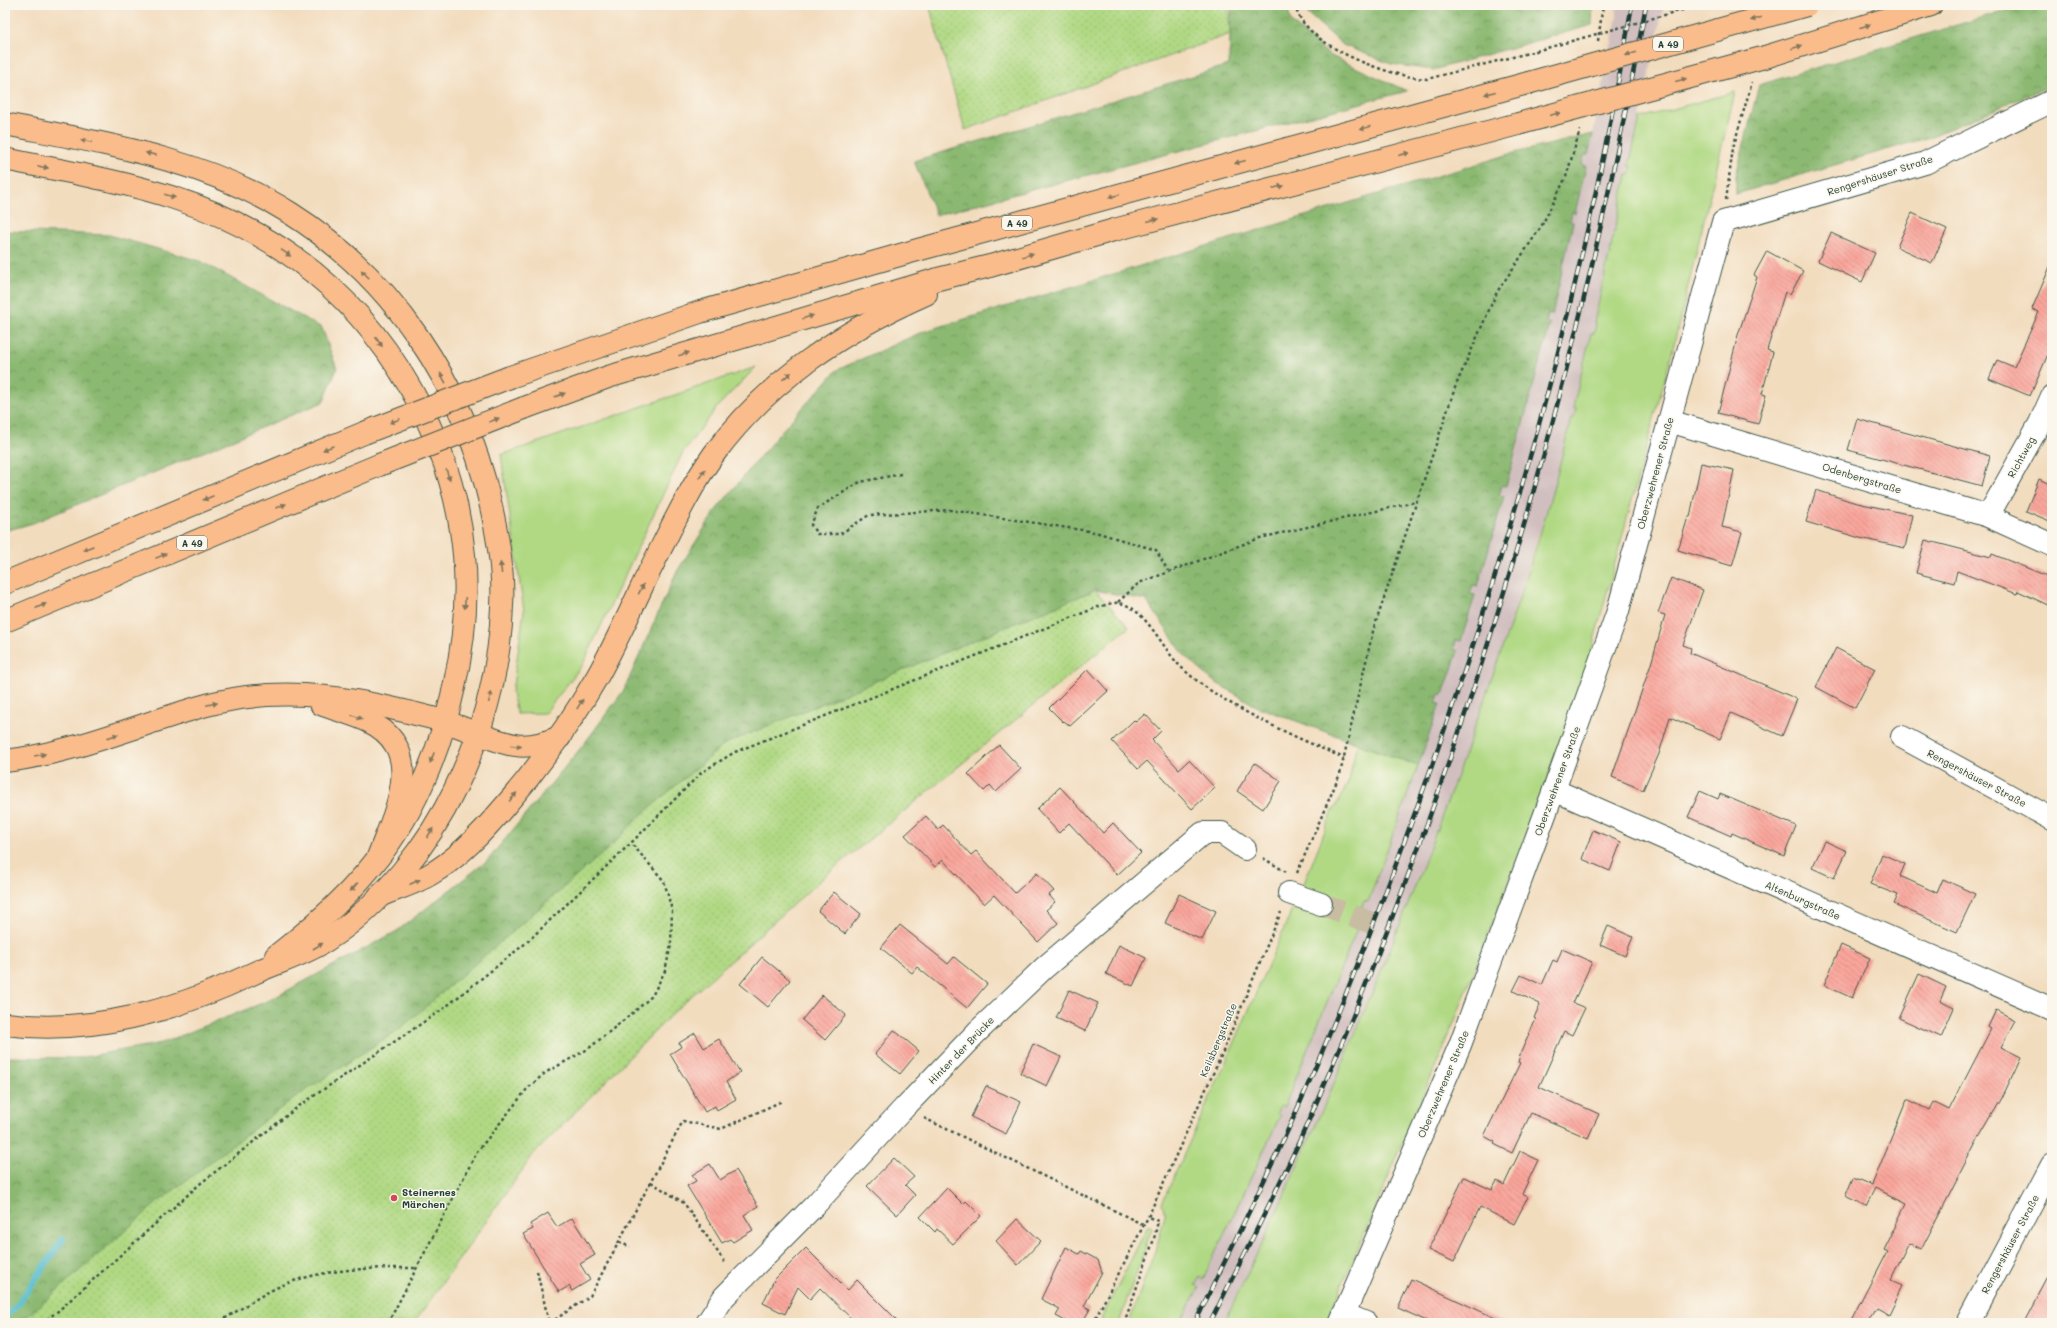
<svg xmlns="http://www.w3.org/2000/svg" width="2057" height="1328" font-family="Mali,sans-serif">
  <defs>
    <pattern id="forest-crowns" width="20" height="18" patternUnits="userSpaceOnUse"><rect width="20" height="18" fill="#8cb972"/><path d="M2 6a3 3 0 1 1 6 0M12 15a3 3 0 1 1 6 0" fill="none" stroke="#72985e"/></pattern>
    <pattern id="park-dots" width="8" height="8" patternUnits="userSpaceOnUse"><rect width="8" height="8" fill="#b1d984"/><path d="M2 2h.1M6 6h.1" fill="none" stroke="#98bb73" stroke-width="1.8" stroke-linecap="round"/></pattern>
    <pattern id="building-back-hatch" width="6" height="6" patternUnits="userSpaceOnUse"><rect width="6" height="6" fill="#faa69c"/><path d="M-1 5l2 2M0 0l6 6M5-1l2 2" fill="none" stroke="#ca8880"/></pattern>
  </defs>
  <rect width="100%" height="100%" fill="#fbf7ec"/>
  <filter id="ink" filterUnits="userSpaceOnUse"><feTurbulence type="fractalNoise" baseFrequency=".025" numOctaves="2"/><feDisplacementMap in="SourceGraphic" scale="8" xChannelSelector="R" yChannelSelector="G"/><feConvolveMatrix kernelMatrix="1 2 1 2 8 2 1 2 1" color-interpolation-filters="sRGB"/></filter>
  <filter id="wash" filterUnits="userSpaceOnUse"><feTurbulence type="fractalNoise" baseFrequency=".012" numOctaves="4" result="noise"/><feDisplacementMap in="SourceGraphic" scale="16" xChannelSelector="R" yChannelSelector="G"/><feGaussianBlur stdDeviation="0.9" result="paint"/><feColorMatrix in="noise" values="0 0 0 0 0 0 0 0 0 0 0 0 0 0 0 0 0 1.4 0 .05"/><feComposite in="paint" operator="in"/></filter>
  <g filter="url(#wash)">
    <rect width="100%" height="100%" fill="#f2dcbe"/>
    <polygon fill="#d1bfbf" points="1616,5 1664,5 1630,165 1632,166 1630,175 1628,175 1594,323 1596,324 1594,334 1591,333 1573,407 1576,408 1574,418 1571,418 1559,471 1506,637 1450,796 1392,944 1309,1144 1270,1228 1224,1323 1180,1323 1198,1287 1195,1285 1200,1277 1203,1278 1280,1116 1277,1114 1281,1105 1284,1107 1364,912 1360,911 1365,901 1368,902 1440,705 1436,703 1439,694 1443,695 1457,651 1453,649 1456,640 1461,641 1475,595 1470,594 1473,584 1477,586 1503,496 1499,495 1502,485 1506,486 1550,324 1546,323 1548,314 1552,314 1573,222 1570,221 1572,212 1575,213 1586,166 1582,165 1584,154 1588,155 1593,134 1617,16"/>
    <g fill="#b1d984" stroke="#688b5c">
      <path d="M1735 92 1673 348 1588 663 1531 824 1454 1023 1326 1323H1224C1319 1127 1404 926 1477 720 1512 621 1548 521 1571 418H1574L1576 408H1573L1591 333H1594L1596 324 1594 323 1627 175H1630L1632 166H1629L1640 118Z"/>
      <polygon points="756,367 719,405 683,452 583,664 545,713 517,714 512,692 524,611 501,455"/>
      <polygon points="1357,743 1418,766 1368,902 1364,901 1360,911 1364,912 1284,1107 1280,1105 1277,1113 1280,1116 1203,1279 1200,1277 1195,1285 1199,1287 1180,1323 1129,1323 1158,1242 1165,1215 1162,1203 1234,1044 1295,903 1323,898 1303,886 1331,815 1349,781"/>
      <polygon points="1148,1226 1152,1228 1119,1323 1099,1323"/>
    </g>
    <g fill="url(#forest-crowns)" stroke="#567b53">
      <polygon points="1231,5 1287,5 1291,22 1329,55 1407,91 936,215 914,161 1229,65"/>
      <polygon points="1305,5 1593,5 1592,25 1433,70 1391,64 1343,45 1306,12"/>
      <polygon points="2023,5 2052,5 2052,85 1930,137 1736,194 1736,175 1759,85"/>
      <polygon points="1593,134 1588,155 1584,155 1582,165 1586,166 1575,213 1572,212 1570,221 1573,222 1552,315 1548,314 1546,323 1550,324 1506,486 1502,485 1499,495 1504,496 1478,586 1473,585 1470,594 1475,595 1461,641 1456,640 1454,649 1458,651 1443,695 1439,694 1436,703 1440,704 1418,766 1258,707 1213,681 1184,655 1146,600 1095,590 725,744 639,817 609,848 401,1028 294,1098 158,1202 24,1320 10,1321 5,1320 5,1057 78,1058 162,1043 270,1000 397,931 487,861 584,744 624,690 676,573 716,510 778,435 837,370 922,332 1510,154"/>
      <polygon points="5,231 109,235 200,261 322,328 337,369 323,402 33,523 5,531"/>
    </g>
    <g fill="url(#park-dots)" stroke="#688b5c">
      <polygon points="929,5 1228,5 1230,34 965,130"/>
      <polygon points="1095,590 1129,627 826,875 679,1007 533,1155 414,1323 20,1323 158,1202 294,1098 401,1028 609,848 639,817 725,744"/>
    </g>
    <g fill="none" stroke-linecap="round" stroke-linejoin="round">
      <polyline stroke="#55bed1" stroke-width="6" points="5,1317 19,1303 63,1239"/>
    </g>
    <g id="blocks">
      <g fill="url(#building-back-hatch)">
        <polygon points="1912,213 1947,229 1932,263 1897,247"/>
        <polygon points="1831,233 1875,253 1862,282 1818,261"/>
        <polygon points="1767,251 1803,271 1790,295 1785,292 1767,350 1773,352 1762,394 1766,395 1758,424 1718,413 1738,335 1757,277 1754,275"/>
        <polygon points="2052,262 2052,345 2030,396 1989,379 1997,360 2014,367 2039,312 2032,309"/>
        <polygon points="1857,419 1990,456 1982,486 1848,450"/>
        <polygon points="1701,463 1734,470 1722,527 1742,532 1732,566 1678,550 1688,517 1690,517"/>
        <polygon points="2039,479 2052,485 2052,522 2026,511"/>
        <polygon points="1816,490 1853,502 1912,515 1905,548 1860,538 1806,522"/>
        <polygon points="1925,540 1991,557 1992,554 2052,578 2052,607 2018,591 2017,594 1957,571 1954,583 1916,573"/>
        <polygon points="1671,578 1703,590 1683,645 1691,648 1690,653 1797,699 1782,736 1731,713 1720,739 1670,717 1659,754 1643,790 1612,777 1651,664 1665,615 1658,613"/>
        <polygon points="1836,648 1875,669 1855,708 1816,687"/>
        <polygon points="1088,669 1108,691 1070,726 1064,721 1063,722 1049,708"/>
        <polygon points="1145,714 1161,731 1152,740 1179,769 1189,760 1215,788 1192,809 1147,761 1138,769 1112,741 1134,720 1136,722"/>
        <polygon points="999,745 1021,769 996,792 990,785 984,791 968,774"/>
        <polygon points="1255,763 1281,781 1263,809 1237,791"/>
        <polygon points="1060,787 1103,833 1113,823 1141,853 1117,875 1069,823 1059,833 1037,809"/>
        <polygon points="1700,791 1718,799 1720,794 1796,826 1784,856 1732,833 1731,836 1688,817"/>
        <polygon points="926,816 938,830 943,825 971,855 976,851 1015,893 1037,873 1054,891 1049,895 1055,902 1046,910 1058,923 1038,942 994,895 984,904 943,860 935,867 905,835"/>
        <polygon points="1593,830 1621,842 1610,871 1582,859"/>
        <polygon points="1825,841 1847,851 1834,878 1812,868"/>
        <polygon points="1882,854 1905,864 1900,876 1937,893 1943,879 1975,894 1957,932 1894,904 1898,895 1870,884"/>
        <polygon points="834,892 861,914 845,934 818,911"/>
        <polygon points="1179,894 1216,911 1202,940 1165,923"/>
        <polygon points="900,925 948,964 954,957 987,984 967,1008 917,967 912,973 881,948"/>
        <polygon points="1608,926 1633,937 1625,956 1600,945"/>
        <polygon points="1119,945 1146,958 1133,986 1106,974"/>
        <polygon points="1841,945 1870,958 1852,998 1824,985"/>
        <polygon points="1562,949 1592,962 1573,1003 1585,1008 1572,1035 1564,1031 1539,1087 1599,1114 1588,1138 1531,1113 1512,1153 1494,1144 1495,1142 1484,1136 1520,1063 1518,1062 1521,1052 1536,1019 1534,1018 1540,1004 1513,991 1521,975 1542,985 1553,960 1557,962"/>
        <polygon points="762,957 790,980 768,1007 740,984"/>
        <polygon points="1919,974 1946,987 1940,1001 1954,1008 1941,1037 1899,1018"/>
        <polygon points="1069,990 1098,1003 1085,1031 1056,1018"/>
        <polygon points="822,995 846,1015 825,1040 802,1020"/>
        <polygon points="1996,1010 2015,1020 2001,1047 2021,1057 2002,1098 1977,1141 1921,1250 1910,1244 1907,1247 1891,1280 1902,1285 1888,1314 1877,1308 1868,1323 1850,1323 1887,1251 1883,1249 1906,1203 1875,1188 1866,1206 1845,1196 1853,1177 1872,1185 1907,1099 1929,1110 1933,1102 1949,1110 1991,1029 1988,1027"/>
        <polygon points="894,1030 919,1051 900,1074 875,1054"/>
        <polygon points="695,1033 704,1048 719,1039 740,1072 726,1082 736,1099 717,1110 715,1106 705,1112 670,1054 681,1047 679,1043"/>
        <polygon points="1033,1044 1061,1057 1047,1086 1020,1073"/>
        <polygon points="986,1086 1021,1102 1006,1134 971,1117"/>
        <polygon points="1520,1151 1538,1160 1522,1194 1528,1197 1514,1224 1480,1207 1454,1262 1428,1250 1464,1177 1492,1190 1497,1181 1504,1185"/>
        <polygon points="894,1158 914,1177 905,1185 915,1195 897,1215 867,1186"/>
        <polygon points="710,1164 720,1180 736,1170 758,1206 744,1215 753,1230 733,1242 730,1239 722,1243 687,1186 696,1181 692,1175"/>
        <polygon points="947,1188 963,1204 966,1201 981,1216 953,1244 937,1229 935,1232 920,1217"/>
        <polygon points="548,1213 557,1227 572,1218 595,1255 580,1264 590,1280 572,1291 569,1286 559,1292 523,1234 533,1229 530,1224"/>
        <polygon points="1017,1219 1041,1241 1018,1265 996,1241"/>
        <polygon points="1066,1247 1079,1254 1081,1251 1098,1260 1102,1272 1084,1306 1090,1309 1082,1323 1069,1323 1056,1316 1060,1309 1041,1299"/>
        <polygon points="806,1248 848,1290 857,1280 900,1323 856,1323 820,1288 810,1299 798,1287 785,1314 763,1303 774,1280"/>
        <polygon points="2052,1268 2052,1323 2023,1323"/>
        <polygon points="1411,1279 1506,1323 1431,1323 1398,1308"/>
      </g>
    </g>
  </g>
  <g filter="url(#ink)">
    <use href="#blocks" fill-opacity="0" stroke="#3f5549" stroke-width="1"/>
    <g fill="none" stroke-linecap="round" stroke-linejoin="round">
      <polyline stroke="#c8bca2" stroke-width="22" stroke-dasharray="22 11" stroke-linecap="butt" points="1321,904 1377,925"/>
      <g stroke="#3f5549" stroke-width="24">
        <g id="minor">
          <polyline points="1669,421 1988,516 2052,545"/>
          <polyline points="1988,516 2040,423 2052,396"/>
          <polyline points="1902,737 2052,819"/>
          <polyline points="1554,790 2052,1009"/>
          <polyline points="1289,893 1321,904"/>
          <polyline points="1344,1314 1366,1323"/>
          <polyline points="707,1323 724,1297 815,1205 904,1108 977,1032 1044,968 1203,833 1222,833 1245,849"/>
          <polyline points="1340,1323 1460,1045 1554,790 1618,611 1723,222 1925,163 2052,101"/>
          <polyline points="1968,1323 2052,1165"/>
        </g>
      </g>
      <g stroke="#3f5549" stroke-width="24">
        <g id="major">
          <path d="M5 124C105 144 202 158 290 213 393 278 463 384 490 502 498 536 504 571 502 606 500 670 484 729 456 787 429 845 381 905 327 940 303 956 277 962 252 974 174 1011 92 1035 5 1024"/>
          <path d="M5 159C112 181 205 193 296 259 389 326 454 441 464 555 472 637 448 739 409 811 377 870 328 916 276 956"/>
          <polyline points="444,721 479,734"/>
        </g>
      </g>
      <g stroke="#3f5549" stroke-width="24">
        <g id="highway">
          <polyline points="1765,57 1931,5"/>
          <polyline points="510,377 700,312 921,249 1528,83"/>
          <polyline points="524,408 608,377 938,279 990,266 1114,230 1518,124"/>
          <polyline points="5,583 364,433"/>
          <polyline points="5,621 379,465"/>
          <path d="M321 704C336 710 354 714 368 721 428 750 395 812 378 857"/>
          <path d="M479 734C514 747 525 751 560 737"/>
          <path d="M5 761C74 753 137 725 203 706 286 682 363 700 444 721"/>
          <path d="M379 896C396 889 414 884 429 875 458 859 483 832 504 807 539 767 570 724 597 677 615 645 631 610 647 576 668 535 687 492 714 454 769 380 842 331 926 294"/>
        </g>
      </g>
      <g stroke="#3f5549" stroke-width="2.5" stroke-dasharray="3 3" stroke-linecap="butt">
        <path d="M1295 5C1303 46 1390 77 1427 79L1536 51"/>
        <polyline points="1598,41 1603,5"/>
        <polyline points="1726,200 1733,148 1752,82"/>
        <polyline points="901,474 860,482 818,508 811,525 817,534 840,534 869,515 950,510 1095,532 1156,550 1168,571"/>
        <polyline points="1118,602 1139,583 1260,538 1415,502"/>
        <polyline points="1263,858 1286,872"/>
        <polyline points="1297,873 1340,774 1373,631 1456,385 1497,292 1541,227 1566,177 1580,130"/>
        <polyline points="924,1118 1144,1225"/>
        <polyline points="651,1182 684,1203 726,1264"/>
        <polyline points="619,1242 630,1247"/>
        <polyline points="537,1271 549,1323"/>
        <path d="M42 1323 58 1311 201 1183 299 1106 443 1009 526 943 631 843 702 772 735 752 1098 607C1104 606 1112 602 1118 603 1143 605 1162 647 1178 664 1216 703 1293 736 1344 758"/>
        <path d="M221 1323 224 1319C243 1308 263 1293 283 1285 324 1268 372 1268 416 1268"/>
        <polyline points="388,1323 477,1152 527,1089 545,1073 588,1049 635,1011 652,996 665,971 671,945 672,910 664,881 631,843"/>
        <polyline points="550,1323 590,1296 683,1121 721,1129 782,1101"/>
        <polyline points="1093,1323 1148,1217 1221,1056 1281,912"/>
        <polyline points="1124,1323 1154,1239 1158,1221 1148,1217"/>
      </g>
      <use href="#minor" stroke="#fff" stroke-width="22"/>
      <use href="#major" stroke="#fabc8b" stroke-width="22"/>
      <use href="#highway" stroke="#fabc8b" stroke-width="22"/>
      <g stroke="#1f3d34" stroke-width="4.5">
        <g id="rail">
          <path d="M1195 1323C1227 1256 1261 1189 1292 1121 1332 1032 1368 940 1402 848 1504 575 1583 293 1632 5"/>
          <path d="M1210 1323C1243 1256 1278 1190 1308 1122 1465 765 1576 388 1646 5"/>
        </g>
      </g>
      <use href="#rail" stroke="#fbf7ec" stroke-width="3" stroke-dasharray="9" stroke-linecap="butt"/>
      <g stroke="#3f5549" stroke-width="24" stroke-linecap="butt">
        <g id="highway-bridge">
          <polyline points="1528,83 1807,5"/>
          <polyline points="1518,124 1765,57"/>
          <polyline points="364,433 510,377"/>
          <polyline points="379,465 524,408"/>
        </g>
      </g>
      <polyline stroke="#3f5549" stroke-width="2.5" stroke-dasharray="3 3" stroke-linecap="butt" points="1536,51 1700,5"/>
      <use href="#highway-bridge" stroke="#fabc8b" stroke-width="22"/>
    </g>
    <defs><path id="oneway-solid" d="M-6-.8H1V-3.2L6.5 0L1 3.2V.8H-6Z"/></defs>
    <g fill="#82765b">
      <use href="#oneway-solid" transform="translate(1756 19) rotate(164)"/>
      <use href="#oneway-solid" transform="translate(1865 26) rotate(-18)"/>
      <use href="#oneway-solid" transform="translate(1797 47) rotate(-17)"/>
      <use href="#oneway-solid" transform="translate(1631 54) rotate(164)"/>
      <use href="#oneway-solid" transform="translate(1681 80) rotate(-15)"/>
      <use href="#oneway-solid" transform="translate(1490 93) rotate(165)"/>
      <use href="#oneway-solid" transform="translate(1555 114) rotate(-15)"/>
      <use href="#oneway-solid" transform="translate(1365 128) rotate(165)"/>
      <use href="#oneway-solid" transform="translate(86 141) rotate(-168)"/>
      <use href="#oneway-solid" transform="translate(151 154) rotate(-167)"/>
      <use href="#oneway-solid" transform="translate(1404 154) rotate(-15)"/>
      <use href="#oneway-solid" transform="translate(1240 162) rotate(165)"/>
      <use href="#oneway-solid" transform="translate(43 167) rotate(11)"/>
      <use href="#oneway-solid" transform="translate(1278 187) rotate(-14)"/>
      <use href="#oneway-solid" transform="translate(170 196) rotate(18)"/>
      <use href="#oneway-solid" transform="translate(1114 196) rotate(165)"/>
      <use href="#oneway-solid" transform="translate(1153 220) rotate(-14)"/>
      <use href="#oneway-solid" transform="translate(286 253) rotate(34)"/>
      <use href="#oneway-solid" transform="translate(1028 255) rotate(-17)"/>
      <use href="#oneway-solid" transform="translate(365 274) rotate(-135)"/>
      <use href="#oneway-solid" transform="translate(808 317) rotate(-17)"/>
      <use href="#oneway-solid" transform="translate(379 342) rotate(54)"/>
      <use href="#oneway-solid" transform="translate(684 354) rotate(-17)"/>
      <use href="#oneway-solid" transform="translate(787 376) rotate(-39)"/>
      <use href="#oneway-solid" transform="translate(443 378) rotate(-119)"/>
      <use href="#oneway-solid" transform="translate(560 395) rotate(-20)"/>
      <use href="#oneway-solid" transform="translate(494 420) rotate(-21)"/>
      <use href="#oneway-solid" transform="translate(395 421) rotate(159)"/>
      <use href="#oneway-solid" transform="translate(328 448) rotate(157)"/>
      <use href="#oneway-solid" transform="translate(702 474) rotate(-57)"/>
      <use href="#oneway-solid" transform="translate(448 475) rotate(72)"/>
      <use href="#oneway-solid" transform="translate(208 498) rotate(157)"/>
      <use href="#oneway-solid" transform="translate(281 506) rotate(-22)"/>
      <use href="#oneway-solid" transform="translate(88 548) rotate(157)"/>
      <use href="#oneway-solid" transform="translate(161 556) rotate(-22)"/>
      <use href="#oneway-solid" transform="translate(501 568) rotate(-96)"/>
      <use href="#oneway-solid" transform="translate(641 589) rotate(-63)"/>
      <use href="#oneway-solid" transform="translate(465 603) rotate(93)"/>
      <use href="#oneway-solid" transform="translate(41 606) rotate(-24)"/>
      <use href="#oneway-solid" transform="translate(490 697) rotate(-76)"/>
      <use href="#oneway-solid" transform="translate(212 704) rotate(-12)"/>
      <use href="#oneway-solid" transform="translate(580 704) rotate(-58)"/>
      <use href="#oneway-solid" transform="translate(357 717) rotate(19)"/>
      <use href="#oneway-solid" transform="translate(113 736) rotate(-17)"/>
      <use href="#oneway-solid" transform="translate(516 746) rotate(6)"/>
      <use href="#oneway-solid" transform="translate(40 755) rotate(-10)"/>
      <use href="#oneway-solid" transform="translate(432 758) rotate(111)"/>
      <use href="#oneway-solid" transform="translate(513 797) rotate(-49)"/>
      <use href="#oneway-solid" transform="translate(430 833) rotate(-58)"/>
      <use href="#oneway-solid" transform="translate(415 882) rotate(-24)"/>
      <use href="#oneway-solid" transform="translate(354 887) rotate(131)"/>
      <use href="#oneway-solid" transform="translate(318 946) rotate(-30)"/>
    </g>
  </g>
  <circle fill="#d1495b" stroke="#fbf7ec" stroke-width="1.5" cx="394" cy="1198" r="4"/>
  <g text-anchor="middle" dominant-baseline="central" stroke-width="3" stroke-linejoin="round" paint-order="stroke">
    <g fill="#fbf7ec" stroke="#61756b" stroke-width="1">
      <rect x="1653" y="37" width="30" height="14" rx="3"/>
      <rect x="1002" y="216" width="30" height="14" rx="3"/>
      <rect x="177" y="536" width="30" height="14" rx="3"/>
    </g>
    <g font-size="9" font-weight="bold" fill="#1f3d34">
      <text x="1668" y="44">A 49</text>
      <text x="1017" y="223">A 49</text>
      <text x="192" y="543">A 49</text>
    </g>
    <g font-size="10" fill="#1f3d34" stroke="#fbf7ec">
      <text transform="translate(1880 175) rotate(-18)">Rengershäuser Straße</text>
      <text transform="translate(2021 457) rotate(-61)">Richtweg</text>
      <text transform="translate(1655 473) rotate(-75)">Oberzwehrener Straße</text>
      <text transform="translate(1862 478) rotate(17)">Odenbergstraße</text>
      <text transform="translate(1977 778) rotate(28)">Rengershäuser Straße</text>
      <text transform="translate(1557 781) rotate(-70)">Oberzwehrener Straße</text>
      <text transform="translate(1803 900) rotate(24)">Altenburgstraße</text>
      <text transform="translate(1218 1040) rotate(-67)">Keilsbergstraße</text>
      <text transform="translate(961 1050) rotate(-46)">Hinter der Brücke</text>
      <text transform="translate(1443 1084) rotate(-67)">Oberzwehrener Straße</text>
      <text transform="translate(2010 1244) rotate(-62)">Rengershäuser Straße</text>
    </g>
    <g font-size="10" font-weight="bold" fill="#1f3d34" stroke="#fbf7ec" text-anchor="start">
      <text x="402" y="1192">Steinernes<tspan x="402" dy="12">Märchen</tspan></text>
    </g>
  </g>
  <rect width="2057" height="1328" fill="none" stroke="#fbf7ec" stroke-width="20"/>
</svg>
